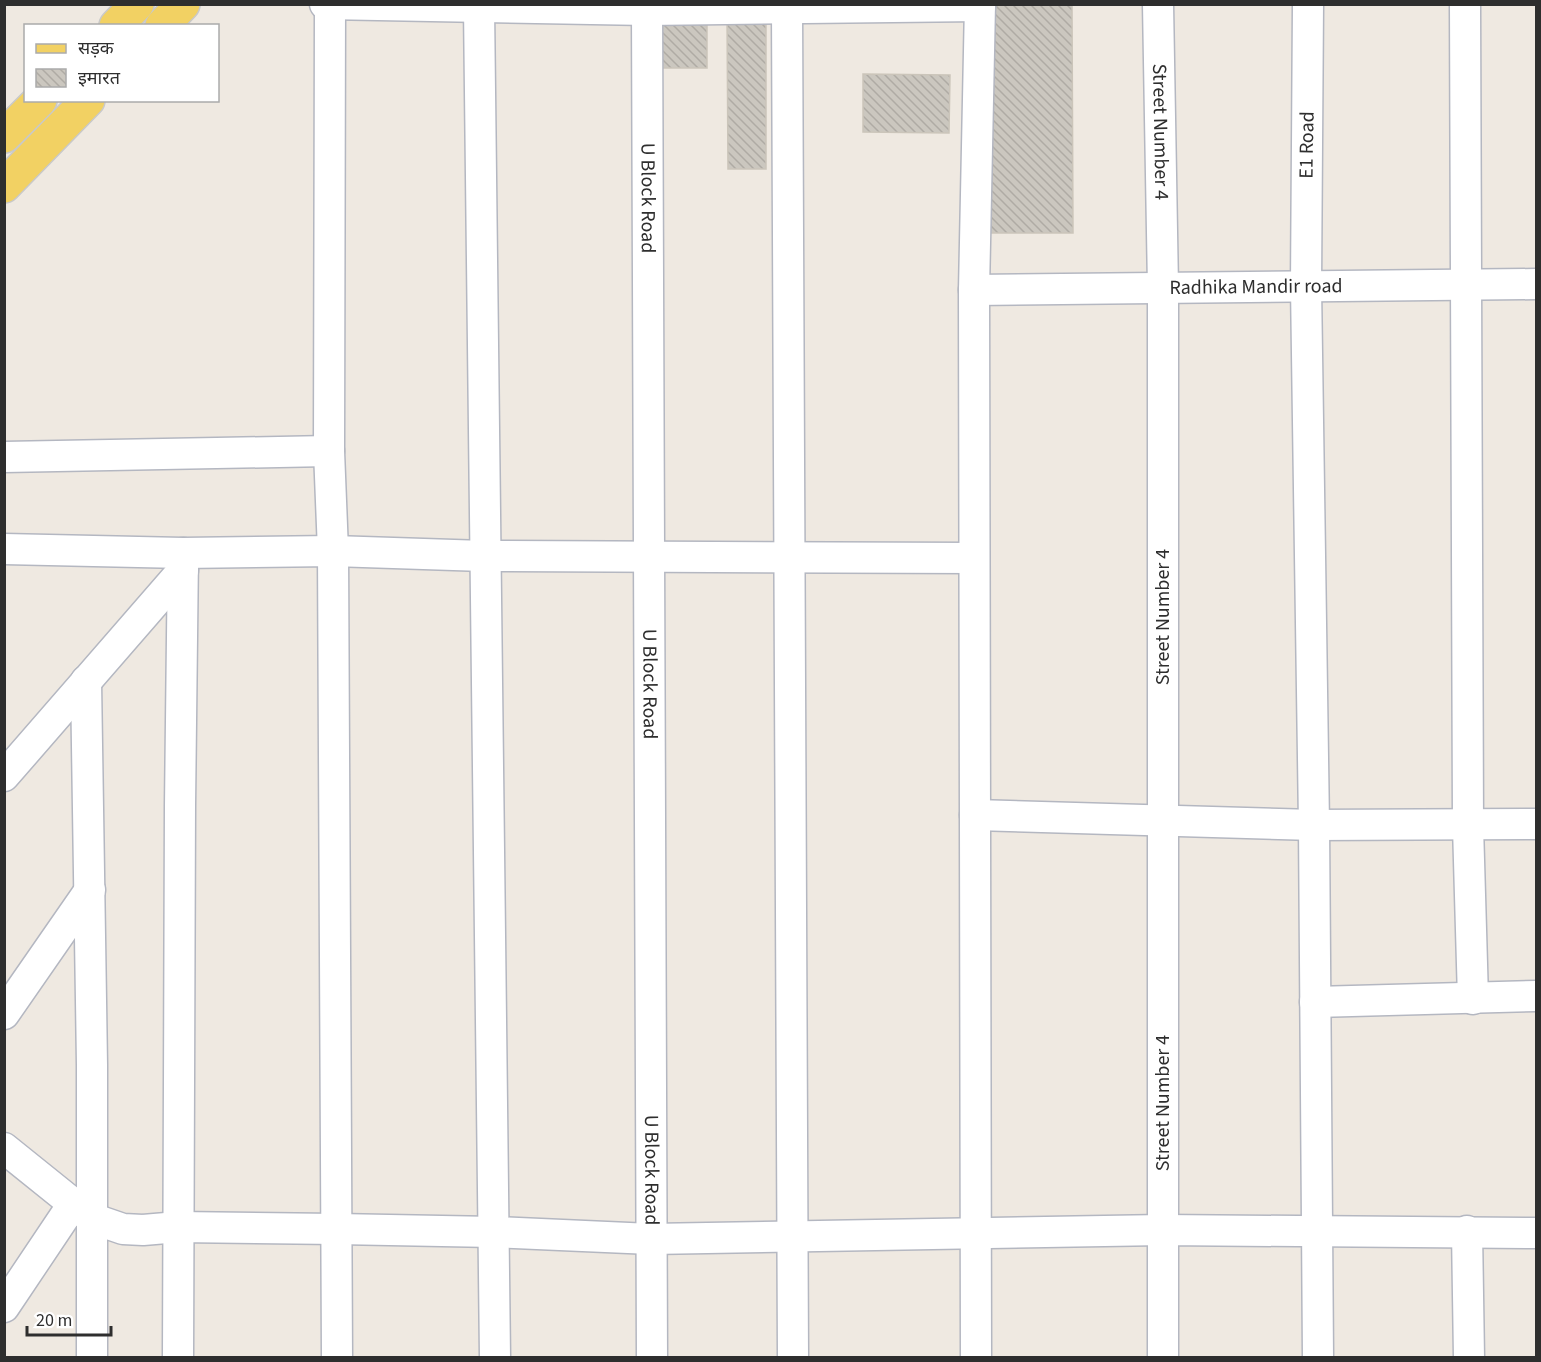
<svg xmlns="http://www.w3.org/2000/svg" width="1541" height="1362" font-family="'Source Sans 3','Noto Sans Devanagari',sans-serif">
  <defs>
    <pattern id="building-back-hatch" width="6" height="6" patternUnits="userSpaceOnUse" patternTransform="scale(1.5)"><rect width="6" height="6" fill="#cbc7bf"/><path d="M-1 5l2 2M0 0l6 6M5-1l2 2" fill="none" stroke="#afaba4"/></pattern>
  </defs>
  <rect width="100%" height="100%" fill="#efe9e1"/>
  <g fill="url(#building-back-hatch)" stroke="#cbc5ba" stroke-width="1.5">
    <polygon points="987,4 1072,4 1073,233 988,233"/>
    <polygon points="727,13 766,13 766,169 728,169"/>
    <rect x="657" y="21" width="50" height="47"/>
    <polygon points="863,74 950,75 949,133 863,132"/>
  </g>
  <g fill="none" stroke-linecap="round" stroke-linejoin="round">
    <g stroke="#b4b7c1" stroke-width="33">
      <g id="minor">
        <polyline points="325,4 647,10 980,6"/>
        <path id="s1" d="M1158 4 1163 288V1358"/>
        <polyline points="1308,4 1306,286 1314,825 1318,1358"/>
        <polyline points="1465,4 1468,826 1473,999"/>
        <polyline points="330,6 329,451 333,551 337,1358"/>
        <polyline points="479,7 495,1358"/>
        <polyline points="787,9 793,1358"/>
        <path id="s2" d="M647 10 652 1358"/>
        <path id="s3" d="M974 290 1536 284"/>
        <polyline points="4,457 329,451"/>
        <polyline points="4,549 183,553 333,551 484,556 974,558"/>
        <polyline points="86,681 92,1065 92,1358"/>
        <polyline points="4,776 183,570"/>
        <polyline points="975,815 1314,825 1536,824"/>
        <polyline points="1315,1002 1536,996"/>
        <polyline points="4,1014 90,890"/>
        <polyline points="4,1148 91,1218 123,1229 143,1230 178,1227 337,1229 494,1232 651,1239 1163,1230 1536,1233"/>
        <polyline points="1467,1231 1469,1358"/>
        <polyline points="4,1307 73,1204"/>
        <polyline points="178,1358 180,806 183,553"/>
        <polyline points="976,1358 974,290 980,4"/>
      </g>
    </g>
    <g stroke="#c9c9c9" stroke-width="36">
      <g id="major">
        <polyline points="116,26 137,4"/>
        <polyline points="162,26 183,4"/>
        <polyline points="4,136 40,100"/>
        <polyline points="4,186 88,100"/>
      </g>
    </g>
    <use href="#minor" stroke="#fff" stroke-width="30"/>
    <use href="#major" stroke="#f2d163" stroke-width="33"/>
  </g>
  <g text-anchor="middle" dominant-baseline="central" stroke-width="4.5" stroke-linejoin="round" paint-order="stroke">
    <g font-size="20" fill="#2e2e2e" stroke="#fff">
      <text stroke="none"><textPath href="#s1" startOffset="128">Street Number 4</textPath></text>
      <text transform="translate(1307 145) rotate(-89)">E1 Road</text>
      <text stroke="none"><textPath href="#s2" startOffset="188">U Block Road</textPath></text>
      <text stroke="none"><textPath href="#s3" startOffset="282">Radhika Mandir road</textPath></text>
      <text transform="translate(1163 617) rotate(-90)">Street Number 4</text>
      <text stroke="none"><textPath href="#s2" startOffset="674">U Block Road</textPath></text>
      <text transform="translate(1163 1103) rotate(-90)">Street Number 4</text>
      <text stroke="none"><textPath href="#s2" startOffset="1160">U Block Road</textPath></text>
    </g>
  </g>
  <rect width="1541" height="1362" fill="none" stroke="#2e2e2e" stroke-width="12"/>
  <rect x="24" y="24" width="195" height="78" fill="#ffffff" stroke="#ababab" stroke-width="1.5"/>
  <rect x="36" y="44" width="30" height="9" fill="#f2d163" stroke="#ababab" stroke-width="1.5"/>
  <text x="78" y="54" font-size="18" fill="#2e2e2e">सड़क</text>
  <rect x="36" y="69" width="30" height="18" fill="url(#building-back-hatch)" stroke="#ababab" stroke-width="1.5"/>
  <text x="78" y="84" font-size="18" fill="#2e2e2e">इमारत</text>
  <path d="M27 1326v9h84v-9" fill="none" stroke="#2e2e2e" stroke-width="3"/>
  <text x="36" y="1326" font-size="18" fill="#2e2e2e" stroke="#ffffff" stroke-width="4.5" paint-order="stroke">20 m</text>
</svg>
